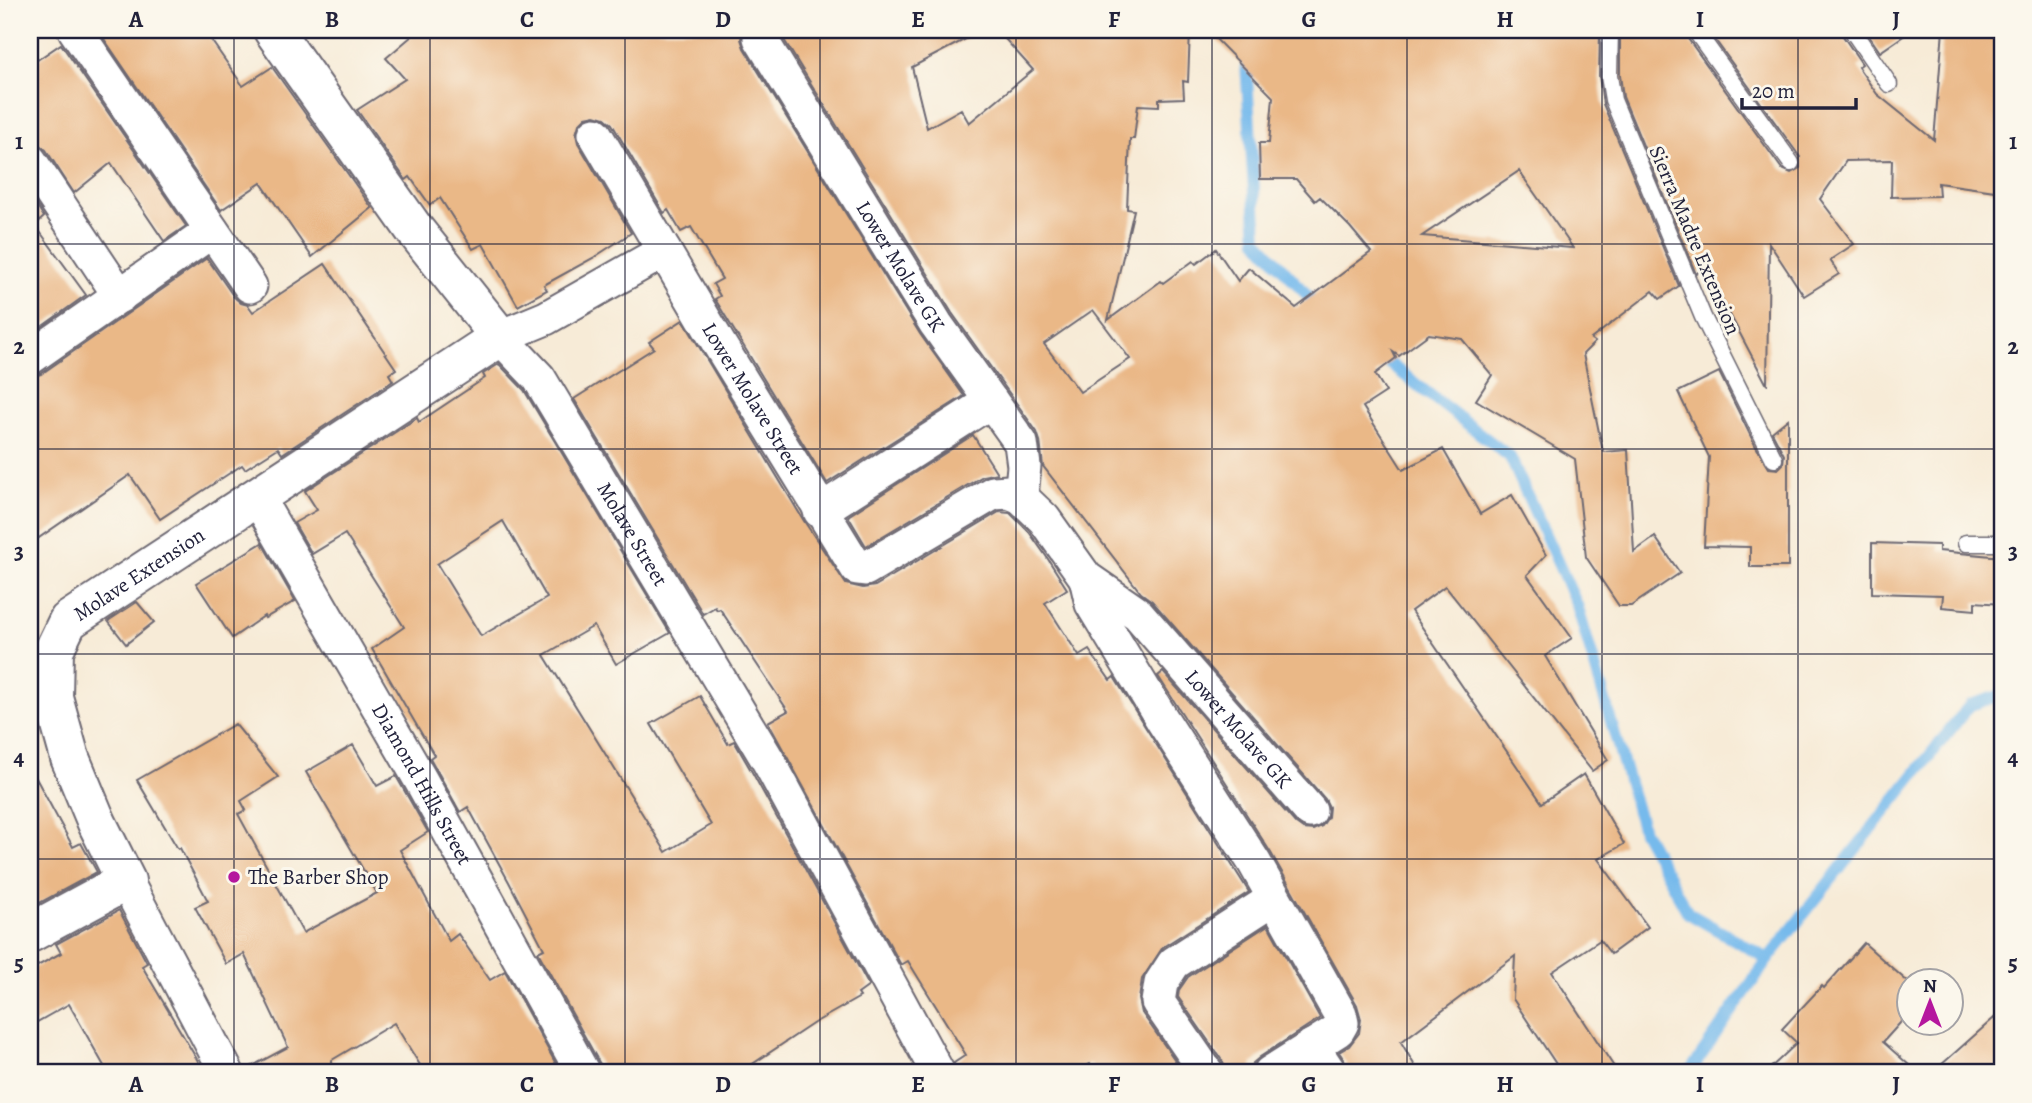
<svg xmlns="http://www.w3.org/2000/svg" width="2032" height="1103" font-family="Alegreya,serif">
  <rect width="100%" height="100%" fill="#fbf7ec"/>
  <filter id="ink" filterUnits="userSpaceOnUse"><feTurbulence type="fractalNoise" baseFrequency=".0143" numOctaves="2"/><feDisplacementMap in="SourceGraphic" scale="14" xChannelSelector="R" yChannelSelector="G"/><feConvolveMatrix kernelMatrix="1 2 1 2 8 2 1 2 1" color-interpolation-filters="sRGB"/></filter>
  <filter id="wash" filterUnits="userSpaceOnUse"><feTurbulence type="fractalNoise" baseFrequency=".00686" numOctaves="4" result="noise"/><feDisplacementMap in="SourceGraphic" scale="28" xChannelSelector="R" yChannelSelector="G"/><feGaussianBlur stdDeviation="1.57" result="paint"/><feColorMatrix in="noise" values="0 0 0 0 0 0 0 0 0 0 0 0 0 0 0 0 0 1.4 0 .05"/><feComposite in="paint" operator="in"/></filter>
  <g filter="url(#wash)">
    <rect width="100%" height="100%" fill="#f7ebd7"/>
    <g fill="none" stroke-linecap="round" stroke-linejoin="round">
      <g stroke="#76baec" stroke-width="12">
        <polyline points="1244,30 1257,240 1320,309"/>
        <polyline points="1376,353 1510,457 1577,605 1643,831 1688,913 1768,959 1689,1073"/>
        <polyline points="1768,959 1970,705 2002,695"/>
      </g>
    </g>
    <g id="blocks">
      <g fill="#eab887" fill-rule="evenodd">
        <polygon points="98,30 204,30 243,86 272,67 372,208 312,257 261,183 221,210"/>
        <polygon points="419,30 743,30 741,39 744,48 920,334 964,396 827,483 715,299 720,296 713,284 722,279 691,227 681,232 668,210 664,213 612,124 605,118 595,115 586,117 579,124 576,134 578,143 631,233 593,258 544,285 547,290 518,306 483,244 473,249 440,198 430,205 410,177 406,180 357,110 405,79 386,58"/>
        <path d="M778 30H983L912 67 927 128 961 109 969 123 1033 70 997 30H1190L1188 82 1183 81 1184 98 1159 99V106L1138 105 1134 139H1130L1127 209 1134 210 1108 320 1161 281 1163 283 1193 261 1196 264 1216 249 1238 281 1249 268 1296 308 1371 252 1350 227 1320 197 1315 201 1296 179H1260L1259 143H1269L1273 97 1207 30H1600L1599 76 1603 104 1679 286 1660 299 1653 291 1591 339 1595 342 1583 354 1603 452 1628 450 1634 552 1655 537 1680 573 1631 606H1619L1586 557 1575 459 1476 400 1492 375 1462 339 1429 334 1399 356 1393 352 1396 358 1375 374 1386 392 1363 407 1403 470 1443 449 1480 514 1512 495 1546 555 1527 575 1572 638 1545 656 1608 760 1592 771 1445 586 1411 611 1542 803 1584 774 1624 844 1598 859 1648 927 1611 954 1600 940 1552 972 1618 1073H1562L1513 999 1515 956 1401 1042 1419 1073H1349L1346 1063 1339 1052 1349 1046 1359 1033 1361 1019 1357 1005 1271 853 1158 676 1163 672 1296 824 1303 829 1313 830 1322 826 1328 817 1329 807 1325 799 1152 601 1141 593 1043 466 1040 441 1037 432 952 313ZM1519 171 1573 248 1422 236ZM1093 310 1130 359 1080 392 1044 344Z"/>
        <polygon points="1620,30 1685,30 1686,36 1782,169 1791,173 1800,168 1800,157 1708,30 1842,30 1843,36 1862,64 1858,67 1877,94 1934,140 1943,30 1974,30 1974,33 2002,35 2002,192 1938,183 1939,196 1891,197 1892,160 1846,161 1820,199 1854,244 1830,260 1839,274 1804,296 1769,243 1767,385 1705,267 1696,274 1623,97 1620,75"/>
        <polygon points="1865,30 1912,30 1880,52"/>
        <polygon points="61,44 186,226 164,241 111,163 74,193 46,150 38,144 30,142 30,65"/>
        <polygon points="30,195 44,217 35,225 86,295 30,335"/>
        <polygon points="207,258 234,297 241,303 248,305 253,312 325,264 396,369 389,374 393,381 282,454 278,448 245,469 242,465 160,519 130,475 30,544 30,377 41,374"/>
        <polygon points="683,320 804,521 846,584 863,588 875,586 999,512 1010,513 1029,532 1046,556 1067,589 1045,603 1079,656 1089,650 1110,680 1114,677 1249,892 1163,947 1142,979 1139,999 1142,1013 1184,1073 1097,1073 1090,1064 1074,1073 957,1073 954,1063 966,1055 908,961 901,965 768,722 788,711 720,609 717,610 715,607 703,614 574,399 654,348 649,342"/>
        <path d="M499 364 524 390 670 633 616 664 594 626 544 655 666 852 711 825 651 724 700 696 728 744 734 741 752 772 869 986 858 994 860 997 814 1023 739 1073H602L600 1064 538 952 544 949 509 882 468 807 460 812 430 758 434 755 372 649 404 627 345 534 312 554 294 523 317 510 305 491 417 418 419 422 485 378 483 374ZM503 521 547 598 481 636 437 564Z"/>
        <polygon points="1719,372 1755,445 1769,468 1778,469 1783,464 1784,455 1772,432 1788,419 1788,567 1750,567 1750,547 1704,546 1709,457 1678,392"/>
        <polygon points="973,435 997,473 983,476 866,546 848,516"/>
        <polygon points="262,543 295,601 265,618 264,616 232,638 196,583"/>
        <polygon points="1872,543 1939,545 1939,551 2002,557 2001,604 1975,602 1975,610 1942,607 1943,595 1872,593"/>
        <polygon points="137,602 154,622 126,644 108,621"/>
        <polygon points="235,724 278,777 241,801 246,810 238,814 303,933 377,893 306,772 353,745 377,786 396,776 428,832 400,850 449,941 458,934 490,980 505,971 561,1073 425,1073 394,1023 332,1060 332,1073 246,1073 245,1070 288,1047 244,954 226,964 195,907 208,901 180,848 178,849 137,780"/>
        <polygon points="30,767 73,847 81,843 97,872 34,906 30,899"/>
        <polygon points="119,910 147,963 142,966 205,1073 108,1073 69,1004 30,1026 30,970 61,953 56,944"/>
        <polygon points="1268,925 1320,1018 1260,1057 1253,1063 1251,1073 1226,1073 1223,1062 1178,997 1179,990 1188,977"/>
        <polygon points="1864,943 1909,983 1909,1013 1883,1042 1918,1073 1765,1073 1797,1043 1782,1029 1822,986 1824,988"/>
        <polygon points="2002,1011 2002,1073 1932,1073"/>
      </g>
    </g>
  </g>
  <g filter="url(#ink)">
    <use href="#blocks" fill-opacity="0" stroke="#6d6872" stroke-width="2"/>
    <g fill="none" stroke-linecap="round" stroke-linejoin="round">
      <g stroke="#6d6872" stroke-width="19">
        <g id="lane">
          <polyline points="1610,30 1609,76 1613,100 1703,317 1774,459"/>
          <polyline points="1695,30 1791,163"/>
          <polyline points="1852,30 1889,84"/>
          <polyline points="1966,543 2002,543"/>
        </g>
      </g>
      <g stroke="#6d6872" stroke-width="37">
        <g id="street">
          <polyline points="75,30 250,286"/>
          <path id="s1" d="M760 38 936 324 1021 443 1024 466 1021 497"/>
          <path id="s2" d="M595 134 719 344 857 568 865 569 993 493 1009 492 1021 497 1044 519 1086 578 1138 614 1310 811"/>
          <polyline points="30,161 120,296"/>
          <path id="s3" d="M664 251 546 318 500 337 539 378 769 762 938 1073"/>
          <polyline points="30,358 212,231"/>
          <path id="s4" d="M257 497 420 779 583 1073"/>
          <polyline points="820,511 991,401"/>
          <polyline points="1086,578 1092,604 1163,721 1254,862 1340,1014 1342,1023 1338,1030 1270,1073"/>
          <polyline points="126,881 227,1073"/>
          <polyline points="1312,1046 1330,1073"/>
          <polyline points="1207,1073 1158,1002 1161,983 1174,963 1273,899"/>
        </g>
      </g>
      <g stroke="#6d6872" stroke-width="42">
        <g id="secondary">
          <path id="s5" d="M30 933 126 881 97 823 70 758 53 697 54 650 68 621 500 337 414 229 273 30"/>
        </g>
      </g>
      <use href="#lane" stroke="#fff" stroke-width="16"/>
      <use href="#street" stroke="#fff" stroke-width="33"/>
      <use href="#secondary" stroke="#fff" stroke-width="38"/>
    </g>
  </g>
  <path fill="none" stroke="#22223b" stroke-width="2" stroke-opacity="0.55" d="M234 30V1073M430 30V1073M625 30V1073M820 30V1073M1016 30V1073M1212 30V1073M1407 30V1073M1602 30V1073M1798 30V1073M30 244H2002M30 449H2002M30 654H2002M30 859H2002"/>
  <circle fill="#b5179e" stroke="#fbf7ec" stroke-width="2.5" cx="234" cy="877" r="7"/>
  <g text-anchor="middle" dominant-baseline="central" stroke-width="6" stroke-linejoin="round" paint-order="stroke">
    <g font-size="21" fill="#22223b" stroke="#fbf7ec">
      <text transform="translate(1695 240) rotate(67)">Sierra Madre Extension</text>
      <text stroke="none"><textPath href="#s1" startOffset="268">Lower Molave GK</textPath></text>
      <text stroke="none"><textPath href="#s2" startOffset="308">Lower Molave Street</textPath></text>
      <text stroke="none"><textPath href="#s3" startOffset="424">Molave Street</textPath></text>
      <text stroke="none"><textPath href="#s5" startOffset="472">Molave Extension</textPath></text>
      <text stroke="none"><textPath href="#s2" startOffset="1013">Lower Molave GK</textPath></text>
      <text stroke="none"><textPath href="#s4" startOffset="331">Diamond Hills Street</textPath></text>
    </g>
    <g font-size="21" fill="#22223b" stroke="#fbf7ec" text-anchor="start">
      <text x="248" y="877">The Barber Shop</text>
    </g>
  </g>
  <rect width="2032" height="1103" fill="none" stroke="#fbf7ec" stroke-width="77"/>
  <g transform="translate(1930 1002)"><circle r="33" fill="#fbf7ec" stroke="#a4a2a5" stroke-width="2"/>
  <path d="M0-5L12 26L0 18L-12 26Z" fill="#b5179e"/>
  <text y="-10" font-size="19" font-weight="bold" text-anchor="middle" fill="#22223b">N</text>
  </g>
  <path d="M1742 98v10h114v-10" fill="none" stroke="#22223b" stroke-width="3.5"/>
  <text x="1752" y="98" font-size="21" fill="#22223b" stroke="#fbf7ec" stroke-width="5" paint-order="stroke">20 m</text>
  <rect x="38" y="38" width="1956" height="1026" fill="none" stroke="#22223b" stroke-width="2.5"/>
  <g font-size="23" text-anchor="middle" font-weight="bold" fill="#22223b">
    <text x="136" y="27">A</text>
    <text x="332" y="27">B</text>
    <text x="527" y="27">C</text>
    <text x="723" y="27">D</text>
    <text x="918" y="27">E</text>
    <text x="1114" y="27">F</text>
    <text x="1309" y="27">G</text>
    <text x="1505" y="27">H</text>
    <text x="1700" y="27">I</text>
    <text x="1896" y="27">J</text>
    <text x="19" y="149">1</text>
    <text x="2013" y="149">1</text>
    <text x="19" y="354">2</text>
    <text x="2013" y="354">2</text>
    <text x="19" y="559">3</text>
    <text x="2013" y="559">3</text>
    <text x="19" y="765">4</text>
    <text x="2013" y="765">4</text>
    <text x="19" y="970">5</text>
    <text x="2013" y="970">5</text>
    <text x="136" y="1092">A</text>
    <text x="332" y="1092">B</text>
    <text x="527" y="1092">C</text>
    <text x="723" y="1092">D</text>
    <text x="918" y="1092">E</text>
    <text x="1114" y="1092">F</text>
    <text x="1309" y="1092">G</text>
    <text x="1505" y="1092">H</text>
    <text x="1700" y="1092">I</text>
    <text x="1896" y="1092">J</text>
  </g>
</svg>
